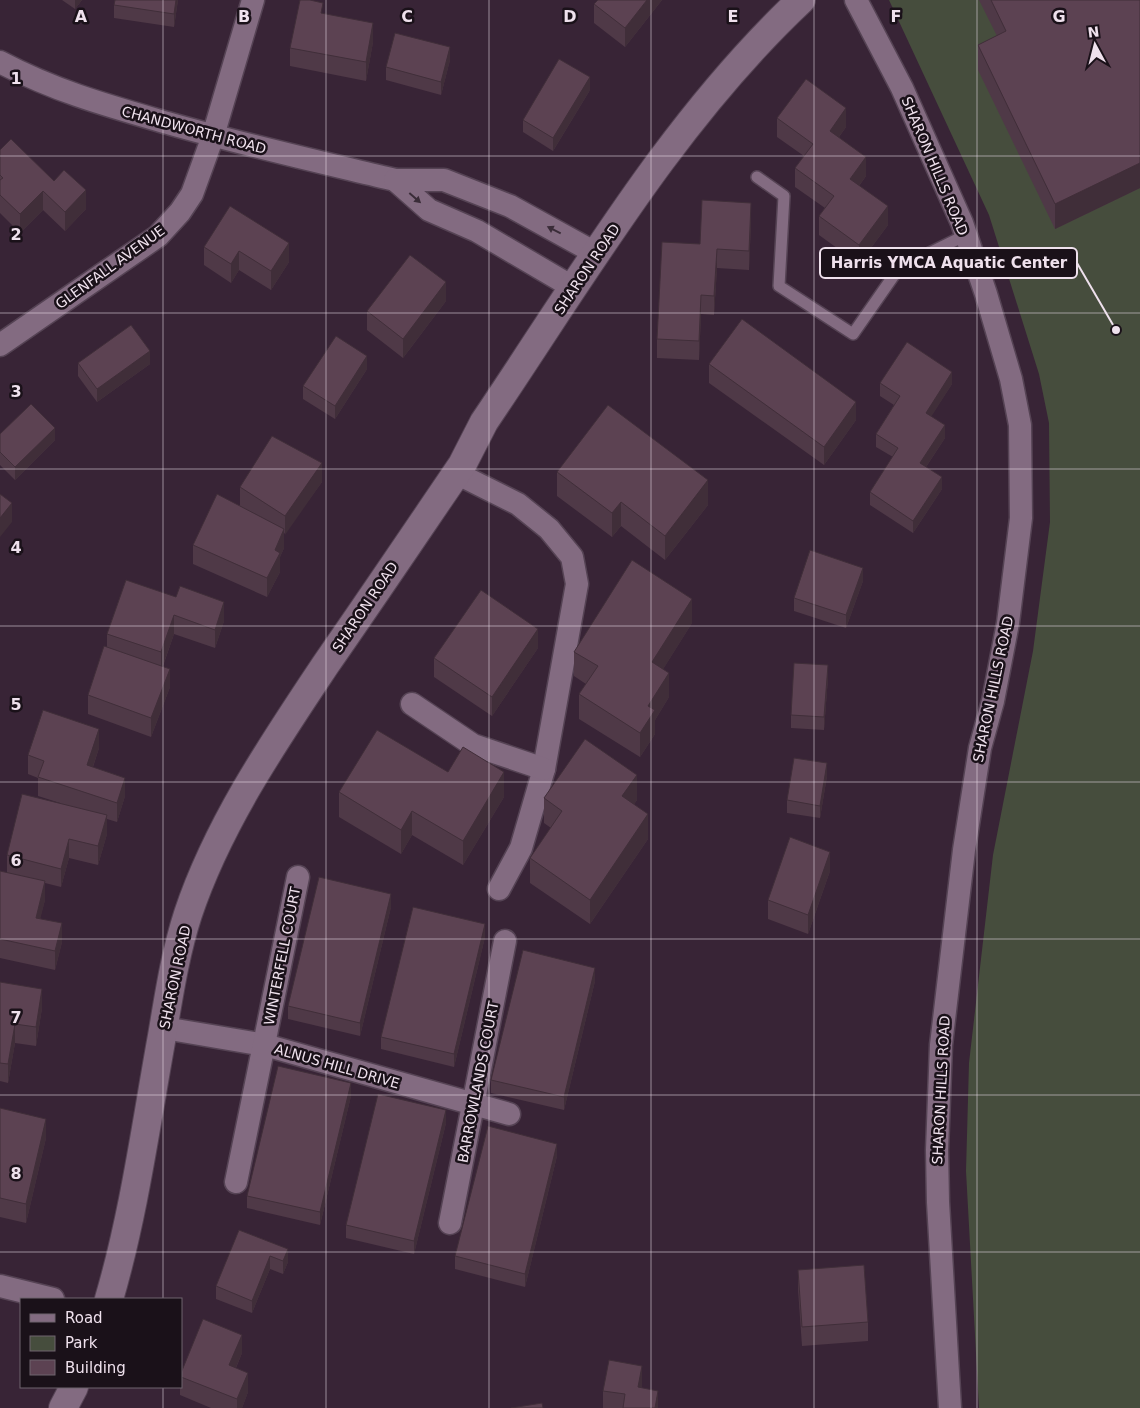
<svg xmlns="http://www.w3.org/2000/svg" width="1140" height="1408" font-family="'DejaVu Sans',sans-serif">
  <rect width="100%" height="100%" fill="#382436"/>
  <polygon fill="#464d3d" points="889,0 1140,0 1140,1408 979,1408 966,1171 969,1063 993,855 1033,651 1050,522 1049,423 1039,374 989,215"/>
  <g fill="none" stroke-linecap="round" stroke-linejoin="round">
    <g stroke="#554354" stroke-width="14">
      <polyline id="lane" points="757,177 784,196 779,286 853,334 899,268 966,235"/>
    </g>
    <g stroke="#554354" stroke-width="25">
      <g id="street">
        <polyline points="856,0 902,88 962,223 986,294 1011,379 1020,425 1021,518 1008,623 993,701 980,748 964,850 941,1045 937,1150 938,1202 950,1408"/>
        <path d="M0 62C57 92 109 106 171 124 245 145 320 162 395 180"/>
        <polyline points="574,288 477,231 429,210 395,180 444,180 510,206 597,254"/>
        <polyline points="0,345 158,236 180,212 192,194 213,136 253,0"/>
        <polyline points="456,473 518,504 549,529 572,557 577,584 544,769 521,848 499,889"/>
        <polyline points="412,704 473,745 544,769"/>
        <polyline points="164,1028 265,1045 509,1114"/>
        <polyline points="236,1182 298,877"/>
        <polyline points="450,1223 505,941"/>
        <polyline points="0,1286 53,1299"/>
      </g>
    </g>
    <g stroke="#554354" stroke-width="30">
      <g id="secondary">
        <path d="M109 1299C134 1214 146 1124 162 1036 169 995 175 954 188 914 218 824 274 742 326 664 372 598 417 531 462 465L484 422C582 277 673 120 801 0"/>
        <polyline points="63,1408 74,1387"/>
      </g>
    </g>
    <use href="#lane" stroke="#836b81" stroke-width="11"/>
    <use href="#street" stroke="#836b81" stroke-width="22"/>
    <use href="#secondary" stroke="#836b81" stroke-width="28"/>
  </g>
  <g fill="#4f3947">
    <polygon points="62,0 82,0 75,9"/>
    <polygon points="178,0 174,27 114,18 114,5"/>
    <polygon points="598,0 662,0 625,47 594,23 594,4"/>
    <polygon points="979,0 1140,0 1140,188 1055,229 978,70 978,45 997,36"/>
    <polygon points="323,13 373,42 366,81 290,66 290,48"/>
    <polygon points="450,60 441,95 386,80 386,67"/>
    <polygon points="590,90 553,151 523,132 523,120"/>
    <polygon points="777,118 846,127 839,137 866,176 859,186 888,225 859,264 819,235 819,216 825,208 795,187 795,168 804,156 777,137"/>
    <polygon points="0,150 54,181 86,209 65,231 43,210 20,233 0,213"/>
    <polygon points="751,222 749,270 717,268 714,315 701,314 699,360 657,358 657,339 700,244"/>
    <polygon points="289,243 289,262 271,290 239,270 231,283 204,265 204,247"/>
    <polygon points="446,301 403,358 367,330 367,311"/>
    <polygon points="78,363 150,364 97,402 78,376"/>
    <polygon points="709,364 856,420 824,465 709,383"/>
    <polygon points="367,369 335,419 303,399 303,386"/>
    <polygon points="880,383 952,384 931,416 945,438 926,467 942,489 913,533 870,505 870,492 893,457 876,447 876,434 894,405 880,396"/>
    <polygon points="0,434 55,440 15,480 0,465"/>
    <polygon points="557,472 708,505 665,560 621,526 612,537 557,496"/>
    <polygon points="322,482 284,534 284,548 280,557 280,572 267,597 193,564 193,545 240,505 240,487"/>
    <polygon points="126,580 224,621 215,648 174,634 163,666 170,687 151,737 88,714 88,695 107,647 107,634"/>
    <polygon points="863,581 846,628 794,611 794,598"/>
    <polygon points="692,623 663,669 669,697 655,720 655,734 640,757 579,719 579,694 586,684 574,676 574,652"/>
    <polygon points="538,648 492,716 434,677 434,658"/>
    <polygon points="828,678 824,730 791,728 791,715"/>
    <polygon points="99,748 93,767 125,796 117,822 107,819 107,834 98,865 69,858 61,887 45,883 45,900 40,918 62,942 55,970 0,958 0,871 7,873 7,855 60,803 38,796 38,778 28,774 28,755"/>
    <polygon points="448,772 504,797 463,865 412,835 401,854 339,817 339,792"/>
    <polygon points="827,776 820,818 787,813 787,800"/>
    <polygon points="544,798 637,800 634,804 648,839 590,924 530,883 530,858 551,828 544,823"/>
    <polygon points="830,871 808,934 768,919 768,900"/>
    <polygon points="391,907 360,1036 288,1019 288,1006"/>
    <polygon points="485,937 454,1067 381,1049 381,1037"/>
    <polygon points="595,981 564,1110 491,1093 491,1080"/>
    <polygon points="0,982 42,1008 36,1046 15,1043 8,1083 0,1081"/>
    <polygon points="351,1096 320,1225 247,1208 247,1196"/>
    <polygon points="0,1108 46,1138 26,1223 0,1217"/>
    <polygon points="446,1123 414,1254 346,1238 346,1225"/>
    <polygon points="557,1156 525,1287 455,1269 455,1256"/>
    <polygon points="239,1230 288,1262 283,1274 270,1269 252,1313 216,1299 216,1286"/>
    <polygon points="798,1270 868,1322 868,1341 802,1346 798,1289"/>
    <polygon points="242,1353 236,1368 248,1392 242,1408 211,1408 180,1395 180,1387 181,1387 181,1373"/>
    <polygon points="642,1385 641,1388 658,1408 603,1408 603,1391"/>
  </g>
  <g fill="#402e39">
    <polygon points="75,0 82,0 75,9"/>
    <polygon points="176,0 178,0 174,27 174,14"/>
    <polygon points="647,0 662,0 625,47 625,28"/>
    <polygon points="373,23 373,42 366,81 366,62"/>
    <polygon points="450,47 450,60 441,95 441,82"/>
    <polygon points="590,77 590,90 553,151 553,138"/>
    <polygon points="846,108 846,127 830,149 830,131"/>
    <polygon points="866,157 866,176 850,198 850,179"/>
    <polygon points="1140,163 1140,188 1055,229 1055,204"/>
    <polygon points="86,190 86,209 65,231 65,212"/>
    <polygon points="43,191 43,210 20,233 20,214"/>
    <polygon points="751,203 751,222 749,270 749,251"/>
    <polygon points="888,206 888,225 859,264 859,245"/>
    <polygon points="289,243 289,262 271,290 271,271"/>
    <polygon points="717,249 717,268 714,315 714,296"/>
    <polygon points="239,251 239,270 231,283 231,264"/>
    <polygon points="446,282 446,301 403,358 403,339"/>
    <polygon points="701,295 701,314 699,360 699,341"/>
    <polygon points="150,351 150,364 97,402 97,389"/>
    <polygon points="367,356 367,369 335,419 335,406"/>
    <polygon points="952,372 952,384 926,425 926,413"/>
    <polygon points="856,402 856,420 824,465 824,447"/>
    <polygon points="945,425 945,438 920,476 920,463"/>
    <polygon points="55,428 55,440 15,480 15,467"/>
    <polygon points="322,463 322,482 285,535 285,516"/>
    <polygon points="942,477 942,489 913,533 913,521"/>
    <polygon points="708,480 708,505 665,560 665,536"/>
    <polygon points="621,502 621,526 612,537 612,513"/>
    <polygon points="12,503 12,522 0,537 0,518"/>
    <polygon points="284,529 284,548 280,557 280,572 267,597 267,578 275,550"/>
    <polygon points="863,568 863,581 846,628 846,615"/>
    <polygon points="692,599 692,623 652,687 652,662"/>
    <polygon points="224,602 224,621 215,648 215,630"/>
    <polygon points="174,615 174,634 161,671 161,652"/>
    <polygon points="538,629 538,648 492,716 492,697"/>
    <polygon points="828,665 828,678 824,730 824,717"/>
    <polygon points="170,669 170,687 151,737 151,718"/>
    <polygon points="669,673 669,697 655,720 655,734 640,757 640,733 648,706"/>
    <polygon points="99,729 99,748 87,784 87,765"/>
    <polygon points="827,763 827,776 820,818 820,806"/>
    <polygon points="504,772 504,797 463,865 463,841"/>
    <polygon points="637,775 637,800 622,821 622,796"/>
    <polygon points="125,778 125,796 117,822 117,803"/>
    <polygon points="412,811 412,835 401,854 401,830"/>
    <polygon points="648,814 648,839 590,924 590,900"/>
    <polygon points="107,815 107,834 98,865 98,846"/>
    <polygon points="69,839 69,858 61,887 61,869"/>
    <polygon points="830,852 830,871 808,934 808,915"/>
    <polygon points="45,881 45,900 36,936 36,918"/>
    <polygon points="391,894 391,907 360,1036 360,1023"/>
    <polygon points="62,923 62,942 55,970 55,951"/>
    <polygon points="485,924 485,937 454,1067 454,1054"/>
    <polygon points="595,968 595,981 564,1110 564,1097"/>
    <polygon points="42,989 42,1008 36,1046 36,1027"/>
    <polygon points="15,1024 15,1043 8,1083 8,1064"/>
    <polygon points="351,1083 351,1096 320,1225 320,1212"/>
    <polygon points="446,1110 446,1123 414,1254 414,1241"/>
    <polygon points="46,1119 46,1138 26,1223 26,1204"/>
    <polygon points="557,1144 557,1156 525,1287 525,1274"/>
    <polygon points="288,1249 288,1262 283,1274 283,1261"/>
    <polygon points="270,1256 270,1269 252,1313 252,1301"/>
    <polygon points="242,1335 242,1353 229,1384 229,1365"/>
    <polygon points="642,1366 642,1385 638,1406 638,1387"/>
    <polygon points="248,1373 248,1392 242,1408 237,1408 237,1399"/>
    <polygon points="658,1391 658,1408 655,1408"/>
  </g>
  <g fill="#5c4252" stroke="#402e39">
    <polygon points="115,0 176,0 174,14 114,5"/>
    <polygon points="300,0 310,0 323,3 321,13 373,23 366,62 290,48"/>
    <polygon points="598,0 647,0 625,28 594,4"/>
    <polygon points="991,0 1140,0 1140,163 1055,204 978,45 1006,31"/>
    <polygon points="395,33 450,47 441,82 386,67"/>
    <polygon points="559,59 590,77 553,138 523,120"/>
    <polygon points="806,79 846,108 830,131 866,157 850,179 888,206 859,245 819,216 834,196 795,168 813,144 777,118"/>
    <polygon points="11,139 54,181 64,170 86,190 65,212 43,191 20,214 0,195 0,180 3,178 0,175 0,150"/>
    <polygon points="702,200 751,203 749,251 717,249 714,296 701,295 699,341 657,339 662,242 700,244"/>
    <polygon points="230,206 289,243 271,271 239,251 231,264 204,247"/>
    <polygon points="410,255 446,282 403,339 367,311"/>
    <polygon points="742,319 856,402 824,447 709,364"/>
    <polygon points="131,325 150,351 97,389 78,363"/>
    <polygon points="336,336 367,356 335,406 303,386"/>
    <polygon points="907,342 952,372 926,413 945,425 920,463 942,477 913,521 870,492 898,448 876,434 900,396 880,383"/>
    <polygon points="31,404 55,428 15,467 0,452 0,434"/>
    <polygon points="608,405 708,480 665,536 621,502 612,513 557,472"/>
    <polygon points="272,436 322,463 285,516 240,487"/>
    <polygon points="0,494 12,503 0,518"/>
    <polygon points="217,494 284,529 275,550 280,553 267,578 193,545"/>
    <polygon points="810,550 863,568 846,615 794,598"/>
    <polygon points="632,560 692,599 652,662 669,673 648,706 655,710 640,733 579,694 598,666 574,652"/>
    <polygon points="126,580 176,597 180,586 224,602 215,630 174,615 161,652 107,634"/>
    <polygon points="481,590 538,629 492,697 434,658"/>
    <polygon points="104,646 170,669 151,718 88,695"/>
    <polygon points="794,663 828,665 824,717 791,715"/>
    <polygon points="43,710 99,729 87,765 125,778 117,803 38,777 44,761 28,755"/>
    <polygon points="377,730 448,772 463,747 504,772 463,841 412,811 401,830 339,792"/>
    <polygon points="585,739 637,775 622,796 648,814 590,900 530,858 562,811 544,798"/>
    <polygon points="794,758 827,763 820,806 787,800"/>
    <polygon points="22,794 107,815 98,846 69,839 61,869 7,855"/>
    <polygon points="790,837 830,852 808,915 768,900"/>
    <polygon points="0,871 45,881 36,918 62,923 55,951 0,939"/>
    <polygon points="319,877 391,894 360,1023 288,1006"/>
    <polygon points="413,907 485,924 454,1054 381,1037"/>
    <polygon points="523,950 595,968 564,1097 491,1080"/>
    <polygon points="0,982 42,989 36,1027 15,1024 8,1064 0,1063"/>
    <polygon points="278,1066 351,1083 320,1212 247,1196"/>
    <polygon points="378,1094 446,1110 414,1241 346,1225"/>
    <polygon points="0,1108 46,1119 26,1204 0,1198"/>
    <polygon points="488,1126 557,1144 525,1274 455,1256"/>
    <polygon points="239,1230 288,1249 283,1261 270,1256 252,1301 216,1286"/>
    <polygon points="864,1265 868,1322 802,1327 798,1270"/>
    <polygon points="203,1319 242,1335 229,1365 248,1373 237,1399 181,1377 181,1373"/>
    <polygon points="609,1360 642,1366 638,1387 658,1391 655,1408 623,1408 625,1394 603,1391"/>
    <polygon points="542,1403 543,1408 511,1408"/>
  </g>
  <defs><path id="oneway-solid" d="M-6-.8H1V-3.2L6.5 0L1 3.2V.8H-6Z" transform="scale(1.25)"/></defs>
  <g fill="#3a2c38">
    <use href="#oneway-solid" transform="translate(415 198) rotate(41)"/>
    <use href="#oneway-solid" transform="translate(554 230) rotate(-153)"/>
  </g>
  <path fill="none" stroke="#efe1ed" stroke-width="1" stroke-opacity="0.55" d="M163 0V1299M326 0V1408M489 0V1408M651 0V1408M814 0V1408M977 0V1408M0 156H1140M0 313H1140M0 469H1140M0 626H1140M0 782H1140M0 939H1140M0 1095H1140M0 1252H1140M163 1387V1408"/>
  <g text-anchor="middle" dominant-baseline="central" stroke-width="5" stroke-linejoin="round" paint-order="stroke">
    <g font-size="14" fill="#efe1ed" stroke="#1a1119">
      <text transform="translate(194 130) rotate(15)">CHANDWORTH ROAD</text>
      <text transform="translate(935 166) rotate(67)">SHARON HILLS ROAD</text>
      <text transform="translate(110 267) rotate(-36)">GLENFALL AVENUE</text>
      <text transform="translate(587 269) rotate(-56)">SHARON ROAD</text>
      <text transform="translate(365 607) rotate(-56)">SHARON ROAD</text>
      <text transform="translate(993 689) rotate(-78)">SHARON HILLS ROAD</text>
      <text transform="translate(282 956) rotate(-79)">WINTERFELL COURT</text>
      <text transform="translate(175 977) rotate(-78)">SHARON ROAD</text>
      <text transform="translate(337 1066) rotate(16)">ALNUS HILL DRIVE</text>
      <text transform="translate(478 1082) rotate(-79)">BARROWLANDS COURT</text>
      <text transform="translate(941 1090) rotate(-87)">SHARON HILLS ROAD</text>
    </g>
  </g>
  <g font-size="16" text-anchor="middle" font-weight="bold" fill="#efe1ed" stroke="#1a1119" stroke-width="5" stroke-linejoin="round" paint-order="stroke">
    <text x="81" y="22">A</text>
    <text x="244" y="22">B</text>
    <text x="407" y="22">C</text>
    <text x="570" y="22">D</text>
    <text x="733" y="22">E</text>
    <text x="896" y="22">F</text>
    <text x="1059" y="22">G</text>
    <text x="16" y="84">1</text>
    <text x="16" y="240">2</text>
    <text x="16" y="397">3</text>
    <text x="16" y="553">4</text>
    <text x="16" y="710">5</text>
    <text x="16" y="866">6</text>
    <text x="16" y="1023">7</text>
    <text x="16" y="1179">8</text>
  </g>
  <path fill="none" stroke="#efe1ed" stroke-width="2" d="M1116 330L1077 263"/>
  <circle fill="#efe1ed" stroke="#1a1119" stroke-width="2" cx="1116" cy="330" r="5"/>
  <rect fill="#1a1119" stroke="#efe1ed" stroke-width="2" x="820" y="248" width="257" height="30" rx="5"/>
  <g font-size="15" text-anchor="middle" font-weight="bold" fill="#efe1ed">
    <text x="949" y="268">Harris YMCA Aquatic Center</text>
  </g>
  <rect x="20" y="1298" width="162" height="90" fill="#1a1119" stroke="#6f646e"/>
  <rect x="30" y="1314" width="25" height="8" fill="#836b81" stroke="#6f646e"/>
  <text x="65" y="1323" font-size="15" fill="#efe1ed">Road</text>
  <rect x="30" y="1336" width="25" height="15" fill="#464d3d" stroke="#6f646e"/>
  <text x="65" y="1348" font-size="15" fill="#efe1ed">Park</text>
  <rect x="30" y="1360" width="25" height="15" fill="#5c4252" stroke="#6f646e"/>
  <text x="65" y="1373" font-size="15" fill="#efe1ed">Building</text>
  <g transform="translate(1095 45) rotate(353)" stroke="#1a1119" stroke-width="4" paint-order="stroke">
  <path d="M0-4L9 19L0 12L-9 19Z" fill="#efe1ed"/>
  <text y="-8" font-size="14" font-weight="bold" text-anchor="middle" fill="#efe1ed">N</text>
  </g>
</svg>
